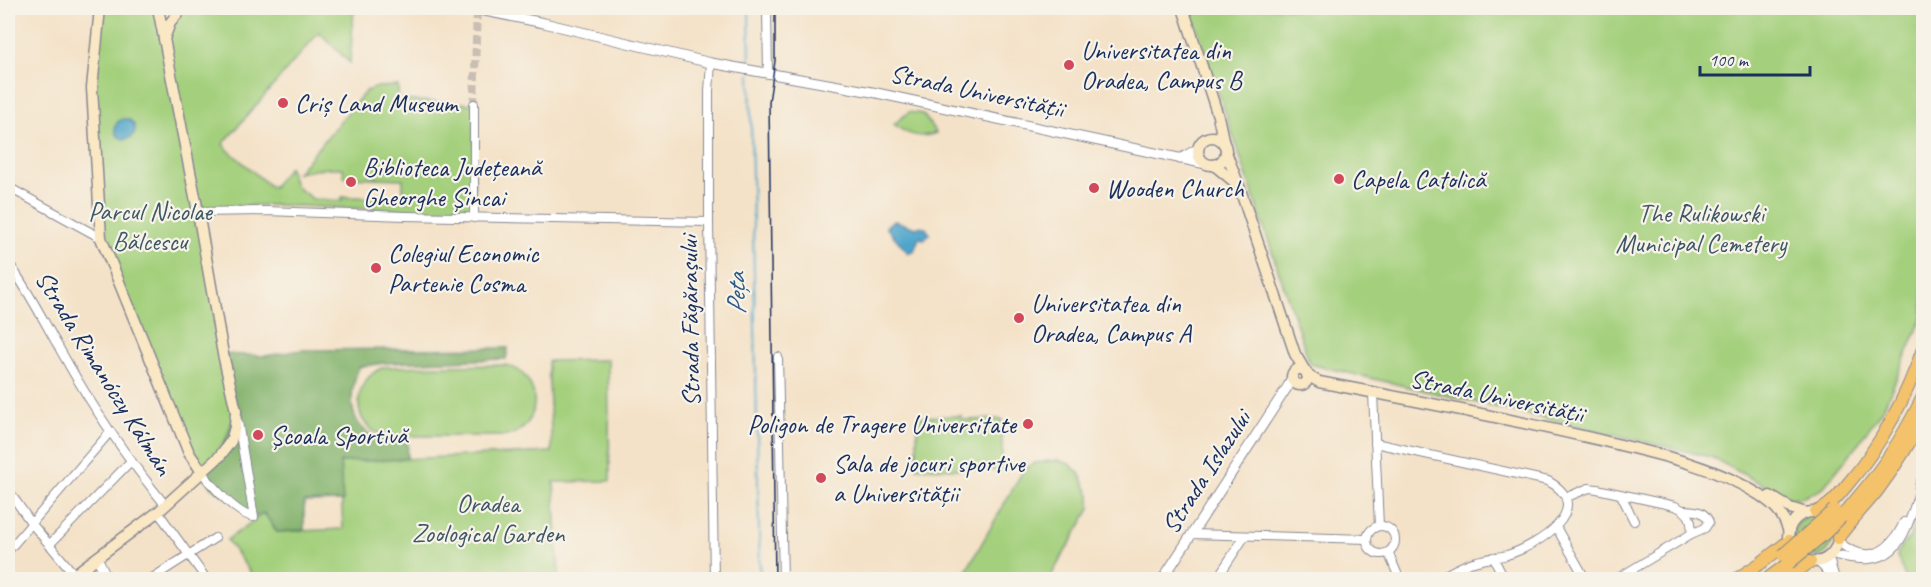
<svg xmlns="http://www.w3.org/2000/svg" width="1931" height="587" font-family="Caveat,sans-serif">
  <rect width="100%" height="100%" fill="#f7f3e8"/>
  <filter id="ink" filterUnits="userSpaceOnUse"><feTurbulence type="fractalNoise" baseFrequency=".0167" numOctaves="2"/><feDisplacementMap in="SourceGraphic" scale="12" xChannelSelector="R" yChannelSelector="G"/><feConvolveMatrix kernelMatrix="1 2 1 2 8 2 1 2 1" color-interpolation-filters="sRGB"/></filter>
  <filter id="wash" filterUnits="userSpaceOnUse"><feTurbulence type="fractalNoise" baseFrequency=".008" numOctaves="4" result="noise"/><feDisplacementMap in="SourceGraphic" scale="24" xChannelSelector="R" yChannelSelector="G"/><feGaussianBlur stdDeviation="1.35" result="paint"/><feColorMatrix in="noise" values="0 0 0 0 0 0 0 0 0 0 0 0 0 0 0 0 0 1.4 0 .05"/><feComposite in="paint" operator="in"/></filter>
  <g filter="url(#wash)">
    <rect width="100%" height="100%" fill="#f4e2c8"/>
    <g fill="#a4d07d" stroke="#60806e" stroke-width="1.5">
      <polygon points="100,8 158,8 164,37 179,8 354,8 350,63 319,32 223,144 227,149 272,188 289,167 295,186 313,199 342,201 342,197 403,198 403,179 344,177 343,168 327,168 297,173 366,91 378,87 398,86 398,100 474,104 474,213 273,205 202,207 235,427 202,472 101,238 92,88"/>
      <polygon points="1190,8 1923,8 1923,316 1884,407 1855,448 1822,489 1801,498 1788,498 1711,457 1310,364"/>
      <path d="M909 112 923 114 936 133C921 139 906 135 894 124Z"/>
      <polygon points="608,360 610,481 554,482 559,579 255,579 227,540 264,513 277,532 343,529 340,462 552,452 548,361"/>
      <path d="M506 365C543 374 544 429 506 436H386C350 428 350 380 384 367Z"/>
      <polygon points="961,416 962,420 1002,419 1002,470 917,468 917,417"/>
      <polygon points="1058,460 1069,464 1079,473 1090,495 1090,509 1049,579 964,579 965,573 1024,469 1035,463"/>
      <polygon points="1923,492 1923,579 1906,579 1897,556 1899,550 1910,537"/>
      <circle cx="1813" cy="537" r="20"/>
    </g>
    <path fill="#83b26c" stroke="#4f7065" stroke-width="1.5" d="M508 348 506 359 384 363 359 367C349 392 346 423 375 437 384 442 398 440 408 441L407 459 340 462 343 501 304 502V530L277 532 264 513 254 517 211 486 202 472 220 456 236 411 223 354 265 356 302 350Z"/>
    <g fill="#4ea5cb" stroke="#346a94" stroke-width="1.5">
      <circle cx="125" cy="129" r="10"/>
      <polygon points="895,221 916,228 921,226 926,228 930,234 924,239 919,238 914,251 908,253 886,227 890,223"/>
    </g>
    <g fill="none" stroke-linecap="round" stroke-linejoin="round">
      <g stroke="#4ea5cb" stroke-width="2">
        <polyline points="749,8 750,68"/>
        <polyline points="750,73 760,580"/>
      </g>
    </g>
  </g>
  <g filter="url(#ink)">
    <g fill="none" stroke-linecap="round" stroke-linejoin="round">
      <polyline stroke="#c9beb3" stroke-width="8" stroke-dasharray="8 4" stroke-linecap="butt" points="474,104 477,8"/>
      <g stroke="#888893" stroke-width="10">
        <g id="minor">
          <polyline points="767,8 768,74"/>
          <polyline points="711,63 709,91 709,222 714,580"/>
          <polyline points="474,104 474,218"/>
          <polyline points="8,187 101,238"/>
          <polyline points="198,212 266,211 405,216 709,222"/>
          <path d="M8 262C29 291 44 322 62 353 92 407 127 458 166 506"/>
          <polyline points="778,357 783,580"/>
          <polyline points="1373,393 1379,526"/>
          <path d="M1375 443 1548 481C1598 508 1537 546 1507 555 1495 558 1482 559 1470 563 1459 567 1448 573 1437 580"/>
          <path d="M202 472C212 486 237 515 254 517L238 422"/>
          <polyline points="8,490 32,524 74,574"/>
          <polyline points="1621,495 1634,521"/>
          <path d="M1567 497 1589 488 1597 489 1675 506C1689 512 1693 519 1691 534L1615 580"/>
          <path d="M1685 510C1696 511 1704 510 1709 522L1705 528 1691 534"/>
          <polyline points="158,512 207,580"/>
          <circle cx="1381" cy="540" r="14"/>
          <polyline points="1556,527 1586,580"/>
          <polyline points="1191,534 1367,539"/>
          <path d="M1837 540C1866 567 1890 553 1904 522"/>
          <polyline points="49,545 130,462"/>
          <polyline points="8,551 110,432"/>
          <polyline points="1388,552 1400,580"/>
          <path d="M1831 554C1894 571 1902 546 1919 492V487L1924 473"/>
          <polyline points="1493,557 1505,580"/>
          <polyline points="149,580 215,538"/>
          <polyline points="1216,580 1245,536"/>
        </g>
      </g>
      <g stroke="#888893" stroke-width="11">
        <g id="tertiary">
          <polyline points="470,8 544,23 711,63 872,92 1206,164"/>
          <polyline points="1180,159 1199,148"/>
          <polyline points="97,557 108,580"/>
          <polyline points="1828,557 1834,577"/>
          <polyline points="1817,561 1823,566 1834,580"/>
          <polyline points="85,567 97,580"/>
          <polyline points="1162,580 1288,386 1292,377"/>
        </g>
      </g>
      <g stroke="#888893" stroke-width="13">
        <g id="secondary">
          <polyline points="100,8 92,88 101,238 189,453 202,472"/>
          <polyline points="1183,8 1218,116 1224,144"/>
          <polyline points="164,39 170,23 182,8"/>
          <circle cx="1212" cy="151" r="14"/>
          <polyline points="1226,152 1239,186 1295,354 1305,371"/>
          <polyline points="1214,165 1237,184"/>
          <circle cx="1300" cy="377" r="8"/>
          <path d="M1307 375 1319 382C1413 400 1507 418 1600 440 1652 453 1713 465 1758 494 1775 505 1783 513 1789 532"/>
          <polyline points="1770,496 1790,508 1806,513"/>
          <circle cx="1813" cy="537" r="25"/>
          <polyline points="67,580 158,512 220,456 231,441 235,427 236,411 223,354 198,212 158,8"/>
        </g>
      </g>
      <g stroke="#888893" stroke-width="14">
        <g id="trunk">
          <path d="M1816 512C1829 507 1838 496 1847 485 1882 444 1907 396 1924 346"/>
          <path d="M1841 517C1877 477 1900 444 1924 395"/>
          <path d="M1838 538C1850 521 1864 507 1877 491 1895 467 1911 442 1924 415"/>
          <polyline points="1735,580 1761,563 1789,541"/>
          <polyline points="1766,580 1789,563"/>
          <polyline points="1784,580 1810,562"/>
        </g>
      </g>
      <use href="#minor" stroke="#fff" stroke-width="8"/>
      <use href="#tertiary" stroke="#fff" stroke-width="9"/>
      <use href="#secondary" stroke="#fae7c3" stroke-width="10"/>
      <use href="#trunk" stroke="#f3c26a" stroke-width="12"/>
      <polyline stroke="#1b2f5e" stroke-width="1.5" points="775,580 769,102 775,61 775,8"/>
      <g stroke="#888893" stroke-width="14" stroke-linecap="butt">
        <g id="trunk-bridge">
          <polyline points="1783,555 1834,510"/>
          <polyline points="1789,563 1824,534 1841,517"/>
        </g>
      </g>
      <use href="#trunk-bridge" stroke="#f3c26a" stroke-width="12"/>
    </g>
  </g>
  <g fill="#d1495b" stroke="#f7f3e8" stroke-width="2">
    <circle cx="1069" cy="65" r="6"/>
    <circle cx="283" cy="103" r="6"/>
    <circle cx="1339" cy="179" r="6"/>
    <circle cx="351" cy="182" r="6"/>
    <circle cx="1094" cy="188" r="6"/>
    <circle cx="376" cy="268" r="6"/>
    <circle cx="1019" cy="318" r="6"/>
    <circle cx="1028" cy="424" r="6"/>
    <circle cx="258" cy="435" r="6"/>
    <circle cx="821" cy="478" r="6"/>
  </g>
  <g text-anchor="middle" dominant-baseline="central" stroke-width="4.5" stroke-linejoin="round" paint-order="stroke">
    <g font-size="26" fill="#1b2f5e" stroke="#f7f3e8" text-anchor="start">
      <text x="1081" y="50">Universitatea din<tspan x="1081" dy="30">Oradea, Campus B</tspan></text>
      <text x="295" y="103">Criș Land Museum</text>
      <text x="363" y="167">Biblioteca Județeană<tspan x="363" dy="30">Gheorghe Șincai</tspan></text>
      <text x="1351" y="179">Capela Catolică</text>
      <text x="1106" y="188">Wooden Church</text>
      <text x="388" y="253">Colegiul Economic<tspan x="388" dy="30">Partenie Cosma</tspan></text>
      <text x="1031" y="303">Universitatea din<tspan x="1031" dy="30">Oradea, Campus A</tspan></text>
      <text x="1016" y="424" text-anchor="end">Poligon de Tragere Universitate</text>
      <text x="270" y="435">Școala Sportivă</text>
      <text x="833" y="463">Sala de jocuri sportive<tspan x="833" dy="30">a Universității</tspan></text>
    </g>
    <g font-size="26" fill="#1b2f5e" stroke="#f7f3e8">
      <text transform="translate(977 91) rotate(12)">Strada Universității</text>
      <text transform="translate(690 321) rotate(-91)">Strada Făgărașului</text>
      <text transform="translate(104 373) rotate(58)">Strada Rimanóczy Kálmán</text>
      <text transform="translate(1497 396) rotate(12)">Strada Universității</text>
      <text transform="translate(1206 472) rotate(-57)">Strada Islazului</text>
    </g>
    <g font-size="26" fill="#3d5766" stroke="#f7f3e8">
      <text x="150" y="211">Parcul Nicolae<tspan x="150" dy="30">Bălcescu</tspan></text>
      <text x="1701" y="213">The Rulikowski<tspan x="1701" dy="30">Municipal Cemetery</tspan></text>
      <text x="488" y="503">Oradea<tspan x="488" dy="30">Zoological Garden</tspan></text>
    </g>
    <g font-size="27" font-style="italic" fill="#2d5884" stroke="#f7f3e8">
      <text transform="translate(736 294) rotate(-91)">Peța</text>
    </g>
  </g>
  <rect width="1931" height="587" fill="none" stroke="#f7f3e8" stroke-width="30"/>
  <path d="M1700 66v9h110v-9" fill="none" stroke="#1b2f5e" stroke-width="3"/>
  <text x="1709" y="66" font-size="18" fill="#1b2f5e" stroke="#f7f3e8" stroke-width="4.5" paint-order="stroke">100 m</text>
</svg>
